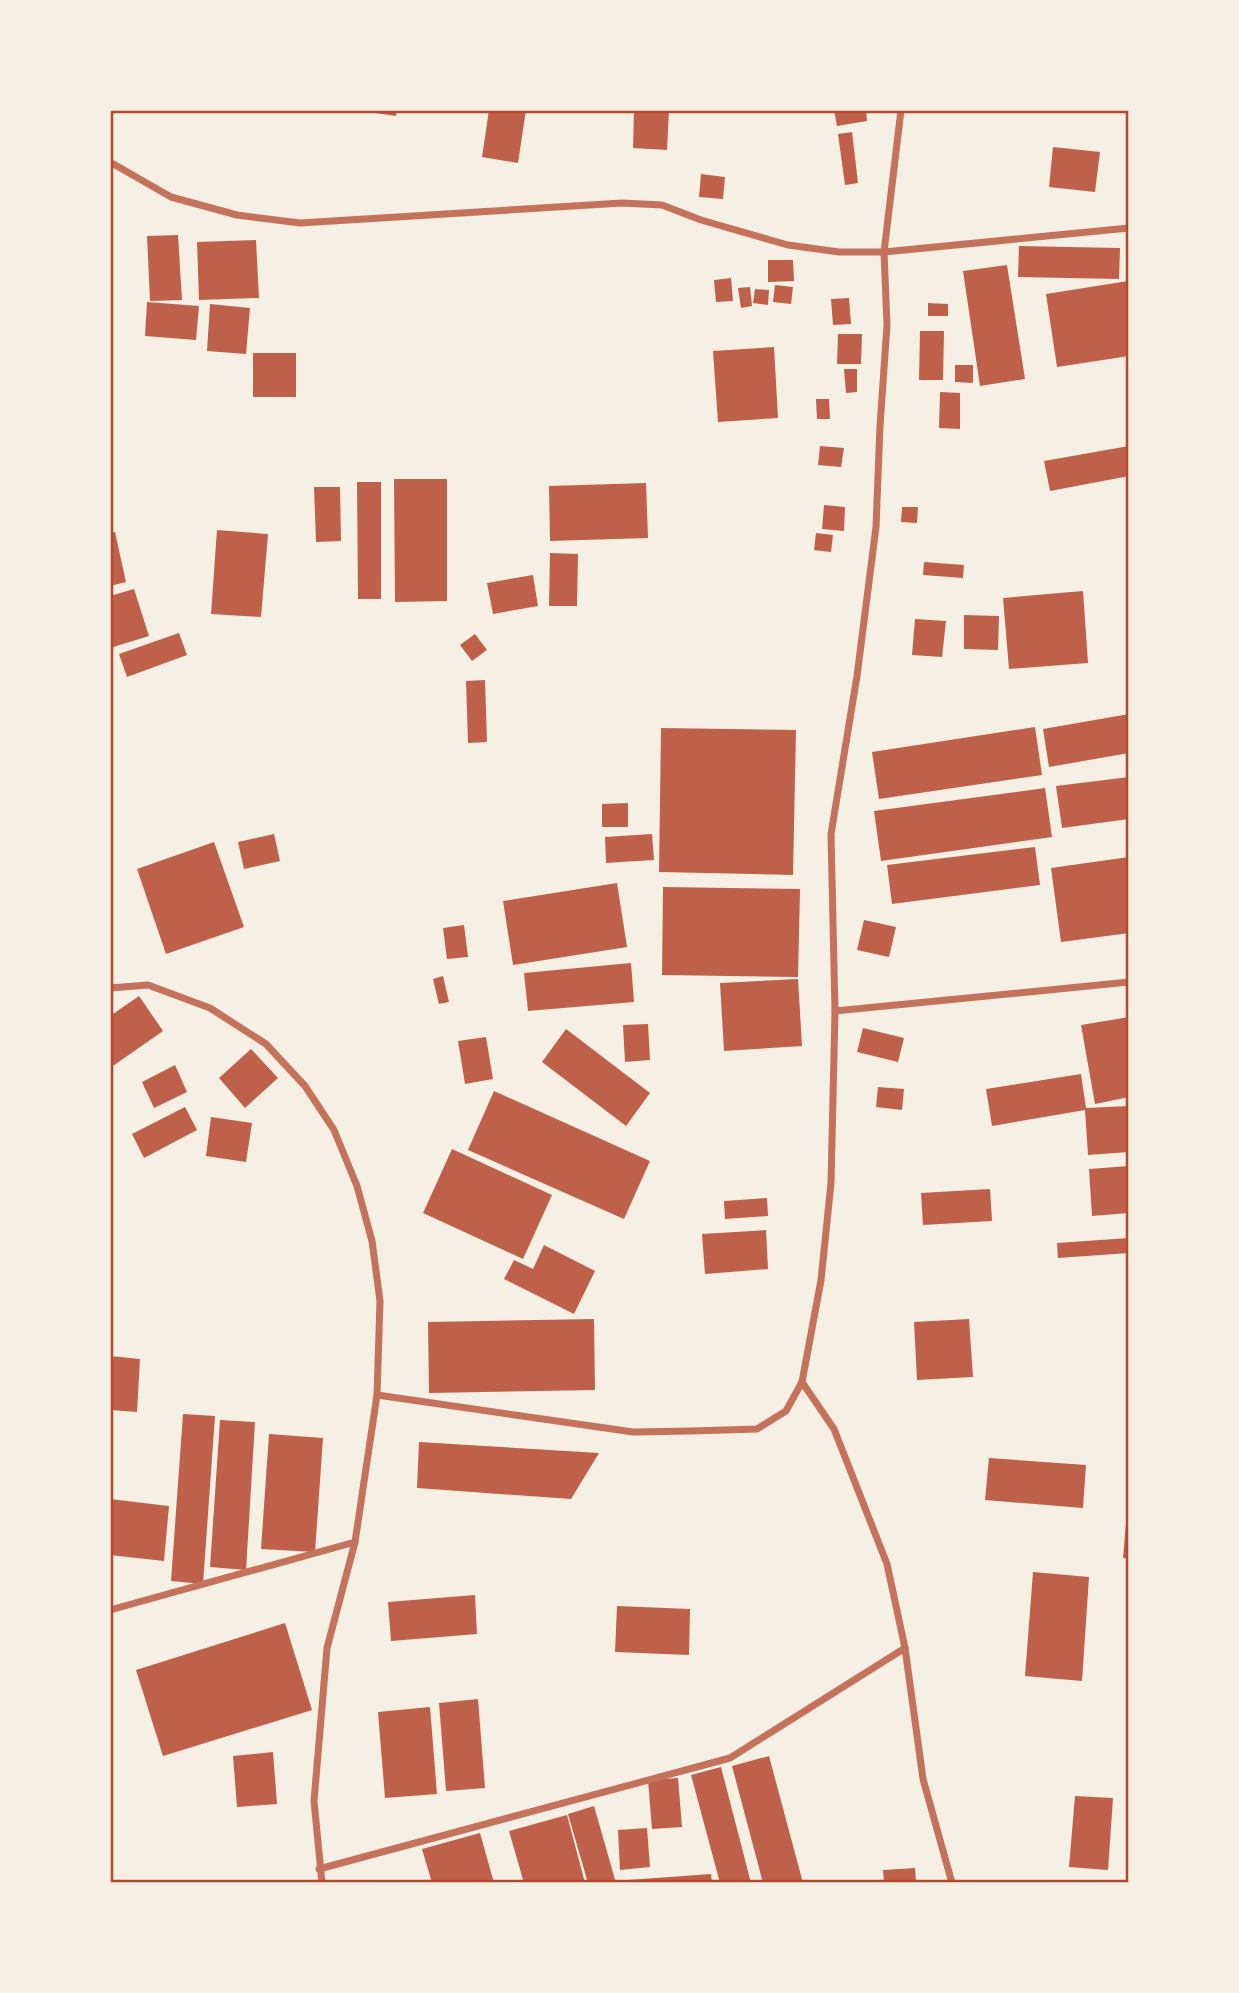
<svg xmlns="http://www.w3.org/2000/svg" width="1239" height="1993" font-family="'Nunito Sans',sans-serif">
  <rect width="100%" height="100%" fill="#f6efe4"/>
  <g fill="#bf614a">
    <polygon points="376,110 397,110 396,116 375,113"/>
    <polygon points="489,110 526,110 518,163 482,157"/>
    <polygon points="634,110 669,110 667,150 633,148"/>
    <polygon points="834,110 866,110 867,121 837,126"/>
    <polygon points="852,132 858,183 845,185 838,134"/>
    <polygon points="1053,147 1100,152 1095,192 1049,187"/>
    <polygon points="701,174 725,177 723,199 699,197"/>
    <polygon points="178,235 182,300 150,301 147,236"/>
    <polygon points="256,240 259,298 199,300 197,242"/>
    <polygon points="1019,246 1120,248 1119,279 1018,277"/>
    <polygon points="768,260 793,260 794,281 768,282"/>
    <polygon points="1007,265 1025,379 980,386 963,271"/>
    <polygon points="731,278 733,301 716,302 714,280"/>
    <polygon points="1128,281 1129,356 1057,367 1046,294"/>
    <polygon points="775,285 793,287 791,304 773,302"/>
    <polygon points="750,287 752,306 741,308 738,288"/>
    <polygon points="755,289 769,290 768,305 753,303"/>
    <polygon points="849,298 851,324 833,325 831,299"/>
    <polygon points="147,302 199,306 196,340 145,336"/>
    <polygon points="928,303 948,304 948,316 928,316"/>
    <polygon points="210,304 250,308 246,354 207,351"/>
    <polygon points="920,331 944,331 943,380 919,380"/>
    <polygon points="838,334 862,334 861,364 837,364"/>
    <polygon points="774,347 778,418 718,422 713,351"/>
    <rect x="253" y="353" width="43" height="44"/>
    <polygon points="955,365 973,365 973,383 955,382"/>
    <polygon points="844,369 857,369 857,392 846,393"/>
    <polygon points="940,392 960,393 960,429 939,428"/>
    <polygon points="816,399 829,399 830,419 817,419"/>
    <polygon points="820,446 844,448 841,467 818,465"/>
    <polygon points="1129,446 1129,476 1050,491 1044,461"/>
    <polygon points="394,479 447,479 447,601 395,602"/>
    <polygon points="357,482 381,482 381,599 358,599"/>
    <polygon points="646,483 648,538 550,541 549,486"/>
    <polygon points="314,487 340,487 341,541 316,542"/>
    <polygon points="824,505 845,507 844,531 822,529"/>
    <polygon points="902,507 918,507 917,523 901,522"/>
    <polygon points="217,530 268,534 261,617 211,614"/>
    <polygon points="115,532 126,582 110,586 110,533"/>
    <polygon points="816,533 833,535 831,552 814,550"/>
    <polygon points="550,553 578,554 577,606 549,606"/>
    <polygon points="924,562 964,565 963,578 923,575"/>
    <polygon points="533,575 538,606 493,614 487,583"/>
    <polygon points="134,589 149,636 110,648 110,596"/>
    <polygon points="1083,591 1088,663 1009,669 1003,598"/>
    <polygon points="964,615 999,616 998,650 964,649"/>
    <polygon points="915,619 946,621 942,657 912,655"/>
    <polygon points="179,633 187,655 127,677 119,654"/>
    <polygon points="475,634 487,650 472,661 460,645"/>
    <polygon points="485,680 487,742 468,743 466,681"/>
    <polygon points="1129,714 1129,753 1049,767 1043,729"/>
    <polygon points="1035,727 1042,775 879,799 872,752"/>
    <polygon points="661,728 796,730 793,875 659,872"/>
    <polygon points="1129,777 1129,819 1062,828 1056,786"/>
    <polygon points="1045,788 1052,837 881,861 874,811"/>
    <polygon points="628,803 628,827 602,827 602,804"/>
    <polygon points="274,834 280,861 244,869 238,842"/>
    <polygon points="652,834 654,860 606,863 605,837"/>
    <polygon points="214,842 244,927 166,954 137,869"/>
    <polygon points="1035,847 1040,885 892,904 887,865"/>
    <polygon points="1129,857 1129,933 1061,942 1051,868"/>
    <polygon points="617,883 627,947 513,965 503,901"/>
    <polygon points="663,887 800,889 798,977 662,975"/>
    <polygon points="864,920 896,927 889,957 857,950"/>
    <polygon points="464,925 468,957 447,959 443,928"/>
    <polygon points="631,963 634,1002 528,1011 524,973"/>
    <polygon points="443,976 449,1002 439,1004 433,979"/>
    <polygon points="798,979 802,1046 724,1051 720,983"/>
    <polygon points="139,996 163,1031 110,1068 110,1016"/>
    <polygon points="1129,1017 1129,1097 1095,1104 1081,1025"/>
    <polygon points="648,1024 650,1060 625,1062 623,1025"/>
    <polygon points="863,1028 904,1038 898,1062 857,1052"/>
    <polygon points="566,1029 650,1093 626,1126 542,1062"/>
    <polygon points="486,1037 493,1079 465,1084 458,1041"/>
    <polygon points="251,1049 278,1078 245,1108 219,1078"/>
    <polygon points="175,1065 187,1092 154,1108 142,1082"/>
    <polygon points="1081,1074 1086,1108 1129,1106 1129,1152 1088,1155 1085,1110 992,1126 986,1089"/>
    <polygon points="878,1087 904,1089 902,1110 876,1107"/>
    <polygon points="494,1091 650,1161 624,1219 468,1150"/>
    <polygon points="185,1107 197,1130 144,1158 132,1134"/>
    <polygon points="211,1117 252,1123 246,1162 206,1156"/>
    <polygon points="452,1149 552,1195 523,1259 423,1213"/>
    <polygon points="1129,1166 1129,1213 1092,1216 1089,1169"/>
    <polygon points="990,1189 992,1221 923,1225 921,1193"/>
    <polygon points="767,1198 768,1216 725,1219 724,1201"/>
    <polygon points="766,1230 768,1269 705,1274 702,1234"/>
    <polygon points="1129,1238 1129,1253 1058,1258 1057,1243"/>
    <polygon points="544,1245 595,1271 574,1314 504,1279 514,1260 533,1269"/>
    <polygon points="594,1319 595,1390 429,1393 428,1322"/>
    <polygon points="969,1319 973,1377 917,1380 914,1322"/>
    <polygon points="110,1356 140,1359 137,1412 110,1410"/>
    <polygon points="183,1414 215,1416 203,1584 171,1581"/>
    <polygon points="220,1420 255,1422 246,1570 210,1567"/>
    <polygon points="269,1434 323,1438 315,1552 261,1549"/>
    <polygon points="419,1442 599,1453 571,1499 417,1488"/>
    <polygon points="989,1458 1086,1465 1083,1508 985,1500"/>
    <polygon points="110,1499 169,1506 164,1561 110,1555"/>
    <polygon points="1127,1511 1129,1511 1129,1559 1123,1558"/>
    <polygon points="1033,1572 1089,1577 1082,1681 1025,1676"/>
    <polygon points="475,1595 477,1634 391,1641 388,1602"/>
    <polygon points="617,1606 690,1609 689,1655 615,1652"/>
    <polygon points="285,1623 312,1710 163,1756 136,1670"/>
    <polygon points="478,1699 485,1788 446,1791 439,1703"/>
    <polygon points="430,1707 437,1794 385,1798 378,1712"/>
    <polygon points="273,1752 277,1804 237,1807 233,1756"/>
    <polygon points="769,1756 803,1883 763,1883 732,1766"/>
    <polygon points="721,1767 751,1883 720,1883 691,1775"/>
    <polygon points="678,1778 682,1827 652,1829 648,1780"/>
    <polygon points="1075,1796 1113,1798 1108,1870 1069,1867"/>
    <polygon points="594,1806 616,1883 588,1883 568,1814"/>
    <polygon points="567,1815 585,1883 524,1883 509,1831"/>
    <polygon points="647,1828 650,1867 620,1870 618,1830"/>
    <polygon points="480,1833 494,1883 432,1883 422,1849"/>
    <polygon points="915,1868 916,1883 884,1883 883,1870"/>
    <polygon points="711,1874 712,1883 629,1883 628,1880"/>
  </g>
  <g fill="none" stroke-linecap="round" stroke-linejoin="round">
    <g stroke="#c5725c" stroke-width="7">
      <polyline points="110,162 171,197 237,215 300,223 622,203 662,205 701,220 788,245 839,252 884,252 1129,228"/>
      <polyline points="110,988 148,985 210,1008 266,1044 305,1086 334,1130 357,1186 372,1241 380,1301 377,1395 355,1542 327,1648 314,1801 322,1883"/>
      <polyline points="835,1011 1129,982"/>
      <polyline points="802,1382 834,1429 887,1564 905,1648 923,1779 952,1883"/>
      <polyline points="377,1395 633,1432 691,1431 757,1429 786,1411 802,1382 821,1280 831,1183 835,1011 831,834 857,676 876,527 880,426 887,325 884,252 901,110"/>
      <polyline points="110,1610 355,1542"/>
      <polyline points="319,1869 730,1758 905,1648"/>
    </g>
  </g>
  <rect width="1239" height="1993" fill="none" stroke="#f6efe4" stroke-width="224"/>
  <rect x="112" y="112" width="1015" height="1769" fill="none" stroke="#b5482f" stroke-width="2.5"/>
</svg>
